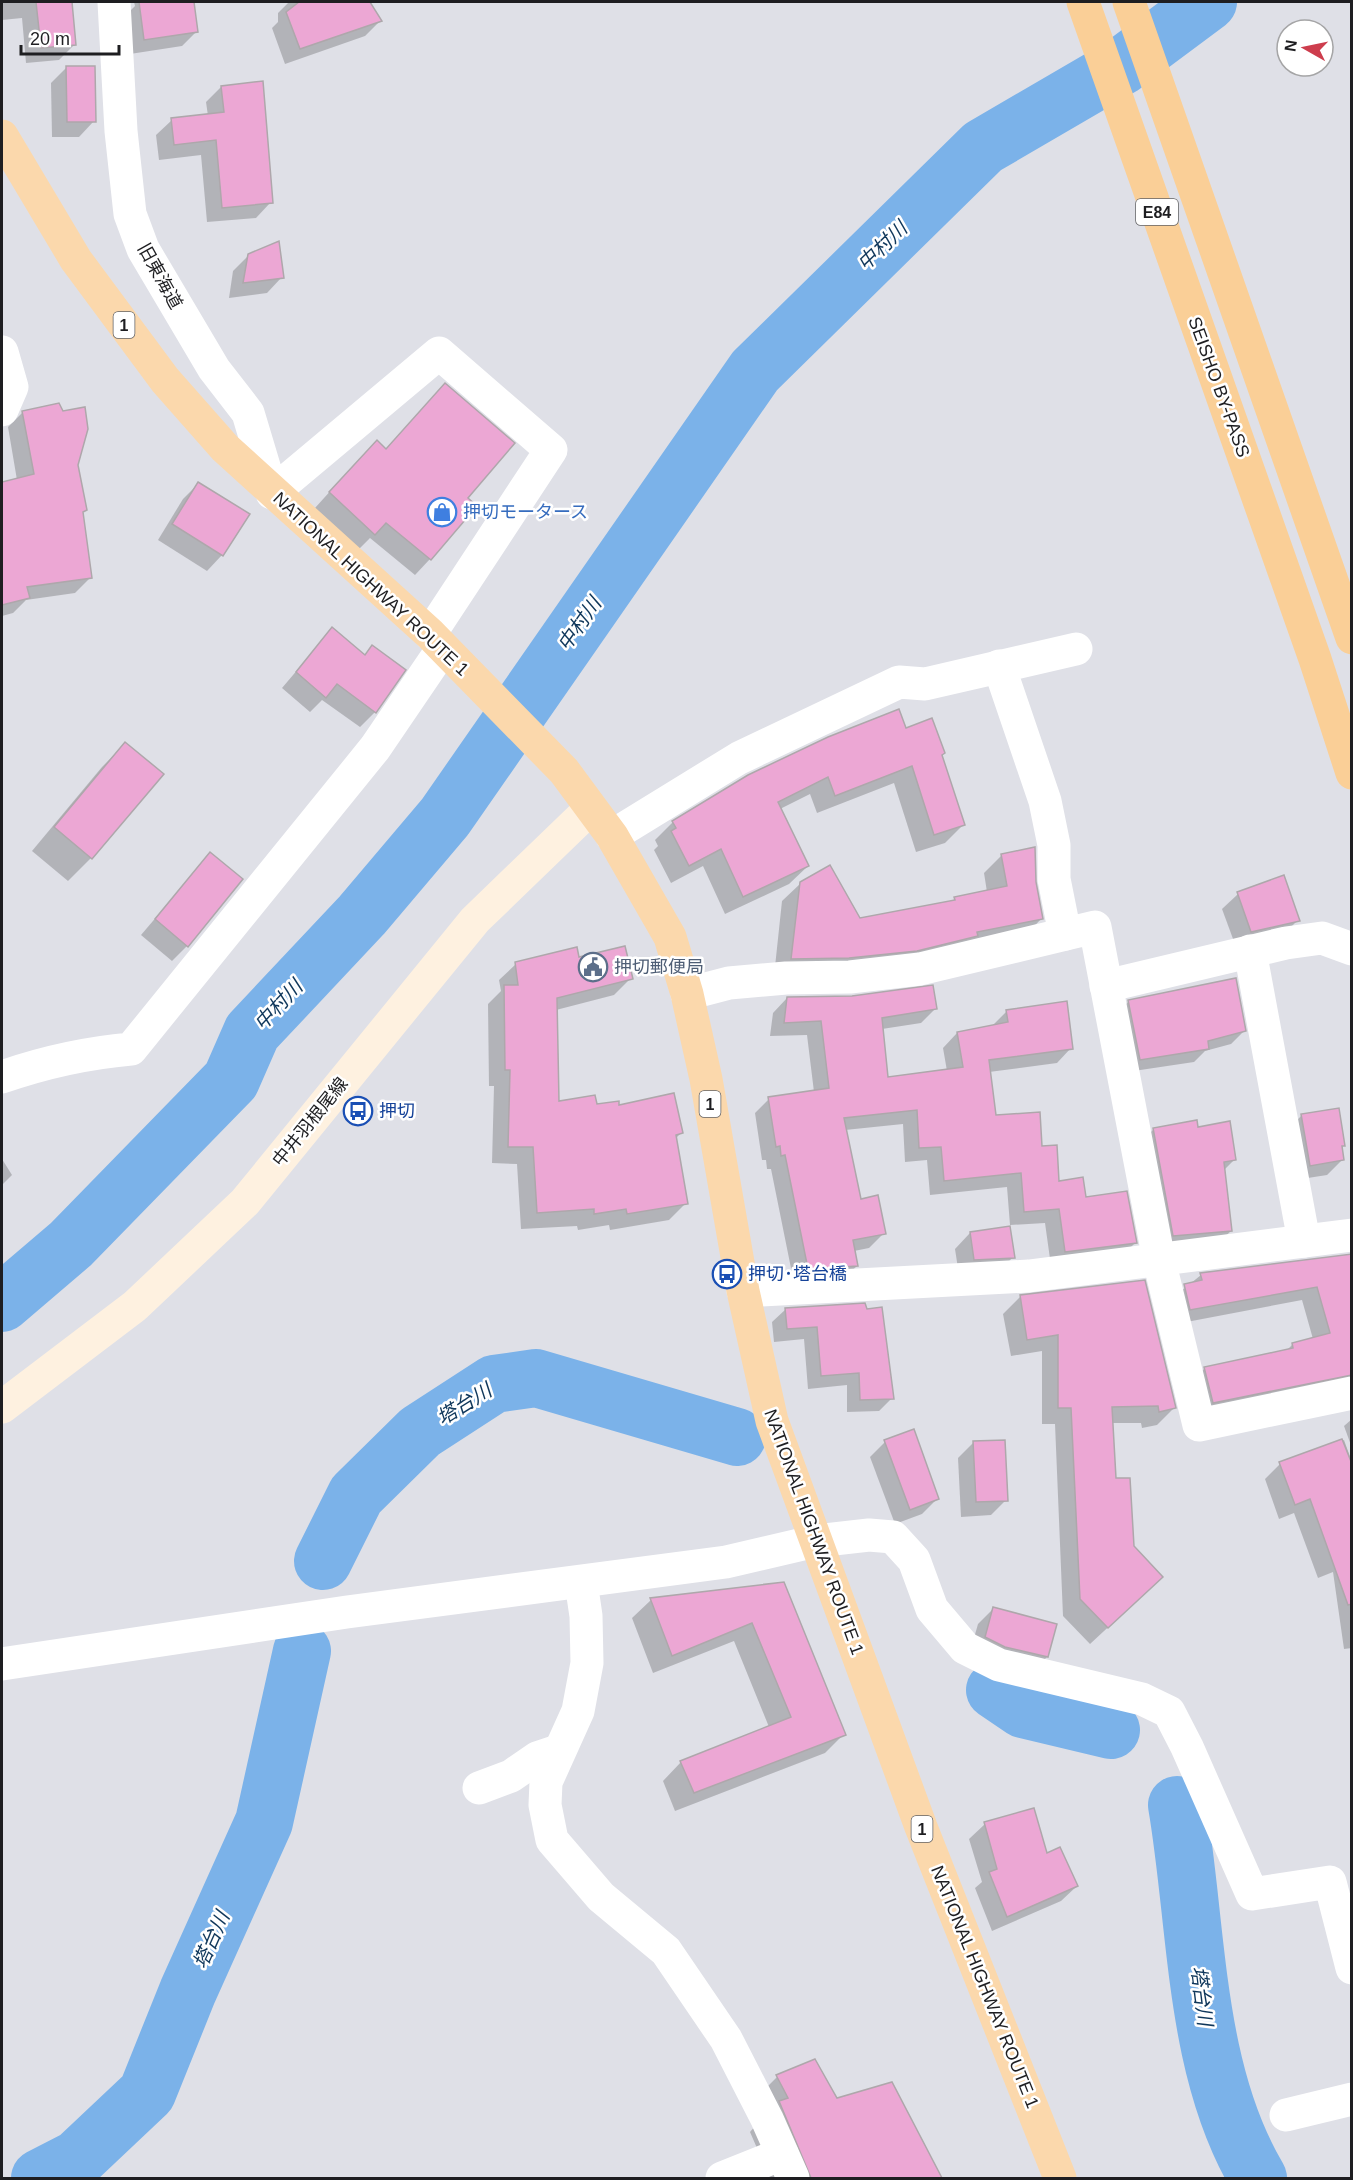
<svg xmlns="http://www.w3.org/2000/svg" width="1353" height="2180" font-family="Helvetica,'Noto Sans JP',sans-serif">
  <rect width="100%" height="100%" fill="#dfe0e7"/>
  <g fill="#0003">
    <polygon points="2,2 74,2 71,5 75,44 59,60 26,63 22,18 2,20"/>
    <polygon points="134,2 192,2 197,31 182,46 130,54 124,17 135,6"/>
    <polygon points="289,2 368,2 380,21 365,36 285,64 272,28 278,22 278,13"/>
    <polygon points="66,68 94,121 79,137 52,137 51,83"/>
    <polygon points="221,87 271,202 256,218 207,222 201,155 159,160 156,135 172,120 208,116 206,102"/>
    <polygon points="249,255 282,277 267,293 229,298 233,271"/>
    <polygon points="23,412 76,465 86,510 81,514 91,577 75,593 26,600 13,613 2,616 2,483 17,480 8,427"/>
    <polygon points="386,450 466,498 430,559 415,575 370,538 359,549 315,508 361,457"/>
    <polygon points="198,484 222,555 207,571 158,540 183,499"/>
    <polygon points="332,629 364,656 372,647 375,712 360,727 322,700 310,712 282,688"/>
    <polygon points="905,730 940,756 963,825 945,843 916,852 894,783 817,813 810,794 780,809 808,866 789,884 725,914 703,866 671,883 654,850 658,846 655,840 673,822"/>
    <polygon points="125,744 91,858 68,881 32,851 102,767"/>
    <polygon points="210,854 187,946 172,961 141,935"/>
    <polygon points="1002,855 1034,883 1041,919 1024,937 774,976 782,901 801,883 859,920 951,903 955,898 987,892 984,873"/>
    <polygon points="1238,894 1298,920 1282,936 1236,947 1222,909"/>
    <polygon points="578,959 631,978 614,995 556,1010 557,1103 618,1107 681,1133 675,1139 686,1203 669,1220 610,1230 609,1225 578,1230 577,1226 521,1229 517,1164 492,1163 494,1086 489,1086 488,1004 501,991 499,980 516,964"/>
    <polygon points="787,998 936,1008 921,1023 882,1029 887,1078 947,1071 943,1048 957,1033 992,1026 1007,1011 1071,1048 1057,1063 989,1072 994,1116 1040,1148 1057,1183 1085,1198 1135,1243 1121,1257 1051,1266 1045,1223 1010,1225 1007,1187 930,1195 927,1160 905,1162 903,1124 845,1130 860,1200 884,1233 869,1248 854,1251 857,1266 842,1280 794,1283 771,1169 767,1169 766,1160 762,1160 755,1113 769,1099 814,1092 807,1035 770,1036 773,1013"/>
    <polygon points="1129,1001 1244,1031 1231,1044 1205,1051 1194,1062 1127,1072 1116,1015"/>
    <polygon points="1302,1115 1343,1145 1340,1148 1342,1160 1327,1175 1295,1180 1287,1131"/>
    <polygon points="1197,1129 1235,1159 1223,1171 1231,1231 1215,1246 1158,1251 1138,1145 1153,1130"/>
    <polygon points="2,1159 12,1175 2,1185"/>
    <polygon points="970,1233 1013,1257 998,1273 959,1275 955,1249"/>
    <polygon points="1352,1255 1352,1395 1199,1417 1190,1383 1205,1368 1287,1350 1292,1345 1313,1339 1302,1300 1176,1324 1170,1300 1201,1275"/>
    <polygon points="1020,1297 1174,1408 1157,1425 1142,1428 1141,1423 1111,1423 1114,1480 1144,1594 1090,1644 1063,1616 1055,1424 1042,1424 1042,1351 1011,1356 1003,1314"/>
    <polygon points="864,1305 892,1398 879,1411 847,1412 847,1385 808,1389 804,1339 774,1342 772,1322 786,1309"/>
    <polygon points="1352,1419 1352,1448 1344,1426"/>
    <polygon points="1344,1440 1352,1462 1352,1648 1344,1649 1333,1572 1318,1578 1294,1513 1279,1519 1265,1479 1280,1464"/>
    <polygon points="885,1442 938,1498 922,1514 895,1524 870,1457"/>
    <polygon points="973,1443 1006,1500 991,1515 961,1517 958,1458"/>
    <polygon points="783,1583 844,1734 825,1753 675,1811 663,1781 681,1762 769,1727 734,1641 653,1673 632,1618 651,1600"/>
    <polygon points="993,1609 1047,1657 1031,1672 970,1652 978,1624"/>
    <polygon points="985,1824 1046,1855 1077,1886 1061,1901 992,1931 975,1888 982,1882 969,1839"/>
    <polygon points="815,2061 837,2100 891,2084 941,2178 770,2178 750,2132 756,2125 747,2107 777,2077"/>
  </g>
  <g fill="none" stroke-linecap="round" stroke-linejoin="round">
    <g stroke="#7bb2e9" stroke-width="58">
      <polyline points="2,1303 71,1244 231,1080 252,1032 362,915 445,817 755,371 983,147 1122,66 1208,2"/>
      <polyline points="323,1561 356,1495 420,1432 494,1384 536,1378 737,1437"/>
      <polyline points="995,1690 1023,1709 1111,1730"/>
      <path d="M1177 1805C1198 1928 1193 2069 1258 2178"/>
      <polyline points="40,2178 77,2159 147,2093 188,1991 264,1822 302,1651"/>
    </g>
  </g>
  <g fill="#eca7d4" stroke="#aea7ab" stroke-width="1.5">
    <polygon points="36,2 72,2 76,45 41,48"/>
    <polygon points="139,2 194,2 198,32 144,40"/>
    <polygon points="299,2 370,2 382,21 300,49 286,12"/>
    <polygon points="66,66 95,66 96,122 67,122"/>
    <polygon points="263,81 273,203 222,208 216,140 174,145 171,118 224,112 221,86"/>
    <polygon points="279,241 284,278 243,283 248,254"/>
    <polygon points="445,383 515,443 468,498 477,506 431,560 386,523 375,535 329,492 377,440 386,449"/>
    <polygon points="59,403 63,411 85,407 88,429 78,465 87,510 83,512 92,578 27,587 30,598 2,605 2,482 34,474 22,411"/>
    <polygon points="198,482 250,514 223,556 172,524"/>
    <polygon points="332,627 365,655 372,645 406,670 376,713 337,684 326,698 296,672"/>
    <polygon points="899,709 906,728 932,718 945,753 942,755 965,825 934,835 912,766 835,796 828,777 778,802 809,866 743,897 721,849 689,866 671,831 676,828 672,821 748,775 828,737"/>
    <polygon points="125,742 164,774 92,859 54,827"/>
    <polygon points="1035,847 1036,882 1043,919 977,932 978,936 917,951 849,958 791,959 800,882 830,865 860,918 955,900 954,897 1007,886 1001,854"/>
    <polygon points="210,852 243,879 188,947 155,919"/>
    <polygon points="1284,875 1300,921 1251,932 1237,892"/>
    <polygon points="625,946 633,979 557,998 559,1101 595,1095 597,1104 619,1101 619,1105 674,1093 683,1133 676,1135 688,1204 627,1214 626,1209 594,1214 594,1209 537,1213 533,1147 508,1147 510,1070 505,1070 504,985 518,985 515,962 577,947 579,957"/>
    <polygon points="1236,978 1246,1031 1208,1041 1209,1049 1140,1060 1128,1000"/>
    <polygon points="933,985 937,1009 882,1018 888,1077 963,1067 957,1032 1008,1022 1006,1010 1067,1001 1073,1049 989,1060 996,1115 1040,1112 1042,1146 1057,1145 1059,1181 1083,1177 1086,1197 1127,1191 1137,1243 1065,1252 1059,1209 1024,1212 1021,1173 944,1181 941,1147 919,1148 917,1110 844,1118 861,1199 878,1195 886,1234 853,1240 858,1266 808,1269 785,1155 781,1156 780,1146 776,1147 768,1097 829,1088 821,1021 784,1023 787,997 852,996"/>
    <polygon points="1339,1108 1345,1146 1342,1146 1344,1160 1310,1166 1301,1114"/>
    <polygon points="1197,1120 1198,1127 1230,1121 1236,1160 1224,1162 1232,1231 1173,1236 1153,1128"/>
    <polygon points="1010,1226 1015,1258 974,1260 970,1232"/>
    <polygon points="1352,1254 1352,1375 1213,1403 1204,1367 1293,1348 1292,1343 1330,1333 1317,1287 1190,1310 1184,1284 1202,1280 1200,1273"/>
    <polygon points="1145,1280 1176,1408 1159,1412 1158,1406 1112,1407 1116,1478 1130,1478 1134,1546 1163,1577 1108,1628 1080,1599 1071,1408 1058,1408 1058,1335 1027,1340 1020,1295"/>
    <polygon points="865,1303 867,1309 882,1307 894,1399 860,1400 859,1373 821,1376 817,1327 787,1329 785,1308"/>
    <polygon points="914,1429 939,1499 910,1510 884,1440"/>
    <polygon points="1342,1439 1352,1464 1352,1604 1348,1605 1310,1499 1295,1505 1279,1462"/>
    <polygon points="1005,1440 1008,1501 976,1502 973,1441"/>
    <polygon points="784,1582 846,1735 694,1793 680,1761 791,1717 752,1623 672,1656 650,1598"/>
    <polygon points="993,1607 1057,1624 1048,1657 1005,1647 985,1637"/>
    <polygon points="1034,1808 1047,1853 1060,1847 1078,1886 1007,1917 989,1872 997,1869 984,1822"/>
    <polygon points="815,2059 837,2098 892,2082 942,2178 811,2178 779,2101 788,2098 776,2075"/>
  </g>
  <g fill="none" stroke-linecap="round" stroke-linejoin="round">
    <g stroke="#fff" stroke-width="33">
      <polyline points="114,2 121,131 130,214 143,249 214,369 248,413 272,493 439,353 551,450 430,634"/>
      <polyline points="2,352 12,387 2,410"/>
      <polyline points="999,666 1045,801 1054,845 1054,879 1065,934"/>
      <polyline points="612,836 739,758 899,682 925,684 1076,649"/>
      <polyline points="1250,951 1304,1241"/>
      <polyline points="1106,986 1286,943 1322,938 1352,949"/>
      <polyline points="687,994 729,983 786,978 850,977 920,969 1095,927 1159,1260 1199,1425 1352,1393"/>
      <path d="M2 1077C45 1062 86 1053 131 1049L375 748 443 648"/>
      <polyline points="743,1291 1029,1276 1352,1235"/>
      <polyline points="581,1582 586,1616 587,1663 578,1711 546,1782 545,1805 552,1840 601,1897 666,1951 726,2039 767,2119 793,2178"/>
      <polyline points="2,1664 347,1612 726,1562 816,1541 869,1535 893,1537 914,1560 932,1609 965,1648 999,1665 1142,1699 1169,1712 1187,1747 1252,1894 1330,1882 1352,1968"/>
      <polyline points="479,1788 511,1776 537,1758 558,1751"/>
      <polyline points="1286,2115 1352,2099"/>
      <polyline points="722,2178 782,2154"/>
    </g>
    <polyline stroke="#fef1e0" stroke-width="33" points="2,1407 135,1306 245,1202 475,920 590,809"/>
    <polyline stroke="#fbd8ac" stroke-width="33" points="2,136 76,260 165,380 225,448 430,634 564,771 612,836 670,937 687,994 706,1079 743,1291 772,1421 921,1827 1060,2178"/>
    <g stroke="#facf97" stroke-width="33">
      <polyline points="1083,2 1315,659 1352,773"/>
      <polyline points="1129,2 1352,638"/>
    </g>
  </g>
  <defs>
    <g id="shop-ring" transform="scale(1.5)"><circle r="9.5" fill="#fff" stroke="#3f7fe0" stroke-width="1.5"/><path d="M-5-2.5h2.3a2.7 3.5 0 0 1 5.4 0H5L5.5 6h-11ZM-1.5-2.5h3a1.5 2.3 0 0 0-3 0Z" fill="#3f7fe0"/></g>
    <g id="civic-ring" transform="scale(1.5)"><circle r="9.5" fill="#fff" stroke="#5c6f8a" stroke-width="1.5"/><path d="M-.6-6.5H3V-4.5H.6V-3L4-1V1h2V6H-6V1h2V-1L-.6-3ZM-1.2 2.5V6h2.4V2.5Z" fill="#5c6f8a"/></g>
    <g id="bus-ring" transform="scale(1.5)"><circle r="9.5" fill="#fff" stroke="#1a4fb4" stroke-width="1.5"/><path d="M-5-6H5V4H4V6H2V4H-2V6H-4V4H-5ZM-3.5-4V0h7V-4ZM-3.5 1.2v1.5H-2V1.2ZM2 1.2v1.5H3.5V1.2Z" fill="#1a4fb4"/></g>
  </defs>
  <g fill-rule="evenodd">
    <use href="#shop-ring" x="442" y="512"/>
    <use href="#civic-ring" x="593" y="967"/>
    <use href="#bus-ring" x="358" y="1111"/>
    <use href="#bus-ring" x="727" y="1274"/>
  </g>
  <g text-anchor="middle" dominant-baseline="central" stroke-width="5" stroke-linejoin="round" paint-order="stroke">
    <g fill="#fff" stroke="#626264" stroke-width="1.5">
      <rect x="1136" y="199" width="42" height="26" rx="4.5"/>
      <rect x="113.5" y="312" width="21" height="26" rx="4.5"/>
      <rect x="699.5" y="1091" width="21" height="26" rx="4.5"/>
      <rect x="911.5" y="1816" width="21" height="26" rx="4.5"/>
    </g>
    <g font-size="16" font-weight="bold" fill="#1e1e21">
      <text x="1157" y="212">E84</text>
      <text x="124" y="325">1</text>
      <text x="710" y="1104">1</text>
      <text x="922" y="1829">1</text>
    </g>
    <g font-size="18" fill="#1e1e21" stroke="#fff">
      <text transform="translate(160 276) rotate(61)">旧東海道</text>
      <text transform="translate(1219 387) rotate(70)">SEISHO BY-PASS</text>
      <text transform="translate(371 584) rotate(43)">NATIONAL HIGHWAY ROUTE 1</text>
      <text transform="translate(310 1122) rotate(-51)">中井羽根尾線</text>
      <text transform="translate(814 1532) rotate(70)">NATIONAL HIGHWAY ROUTE 1</text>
      <text transform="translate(985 1987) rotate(68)">NATIONAL HIGHWAY ROUTE 1</text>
    </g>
    <g font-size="18" fill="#366cbe" stroke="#fff" text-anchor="start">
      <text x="463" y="512">押切モータース</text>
    </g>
    <g font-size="18" fill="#4e5e75" stroke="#fff" text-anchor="start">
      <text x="614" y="967">押切郵便局</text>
    </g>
    <g font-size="18" fill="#164399" stroke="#fff" text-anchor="start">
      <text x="379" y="1111">押切</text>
      <text x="748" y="1274">押切･塔台橋</text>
    </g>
    <g font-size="20" font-style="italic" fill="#0f375b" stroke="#fff">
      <text transform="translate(882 246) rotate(-44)">中村川</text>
      <text transform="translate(579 624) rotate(-55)">中村川</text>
      <text transform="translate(278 1005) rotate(-47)">中村川</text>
      <text transform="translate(464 1404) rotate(-32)">塔台川</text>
      <text transform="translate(211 1940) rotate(-66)">塔台川</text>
      <text transform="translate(1202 1996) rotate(83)">塔台川</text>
    </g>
  </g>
  <rect width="1353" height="2180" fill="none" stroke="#1e1e21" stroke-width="6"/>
  <g transform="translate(1305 48) rotate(279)"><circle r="28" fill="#ffffff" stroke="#a5a5a6" stroke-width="1.5"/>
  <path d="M0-4.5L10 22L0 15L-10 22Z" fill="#cd3d4d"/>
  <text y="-9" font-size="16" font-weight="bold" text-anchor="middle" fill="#1e1e21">N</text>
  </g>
  <path d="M21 45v9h98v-9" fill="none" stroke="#1e1e21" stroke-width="3"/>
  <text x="30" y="45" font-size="18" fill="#1e1e21" stroke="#ffffff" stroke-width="4.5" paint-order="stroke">20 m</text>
</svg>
